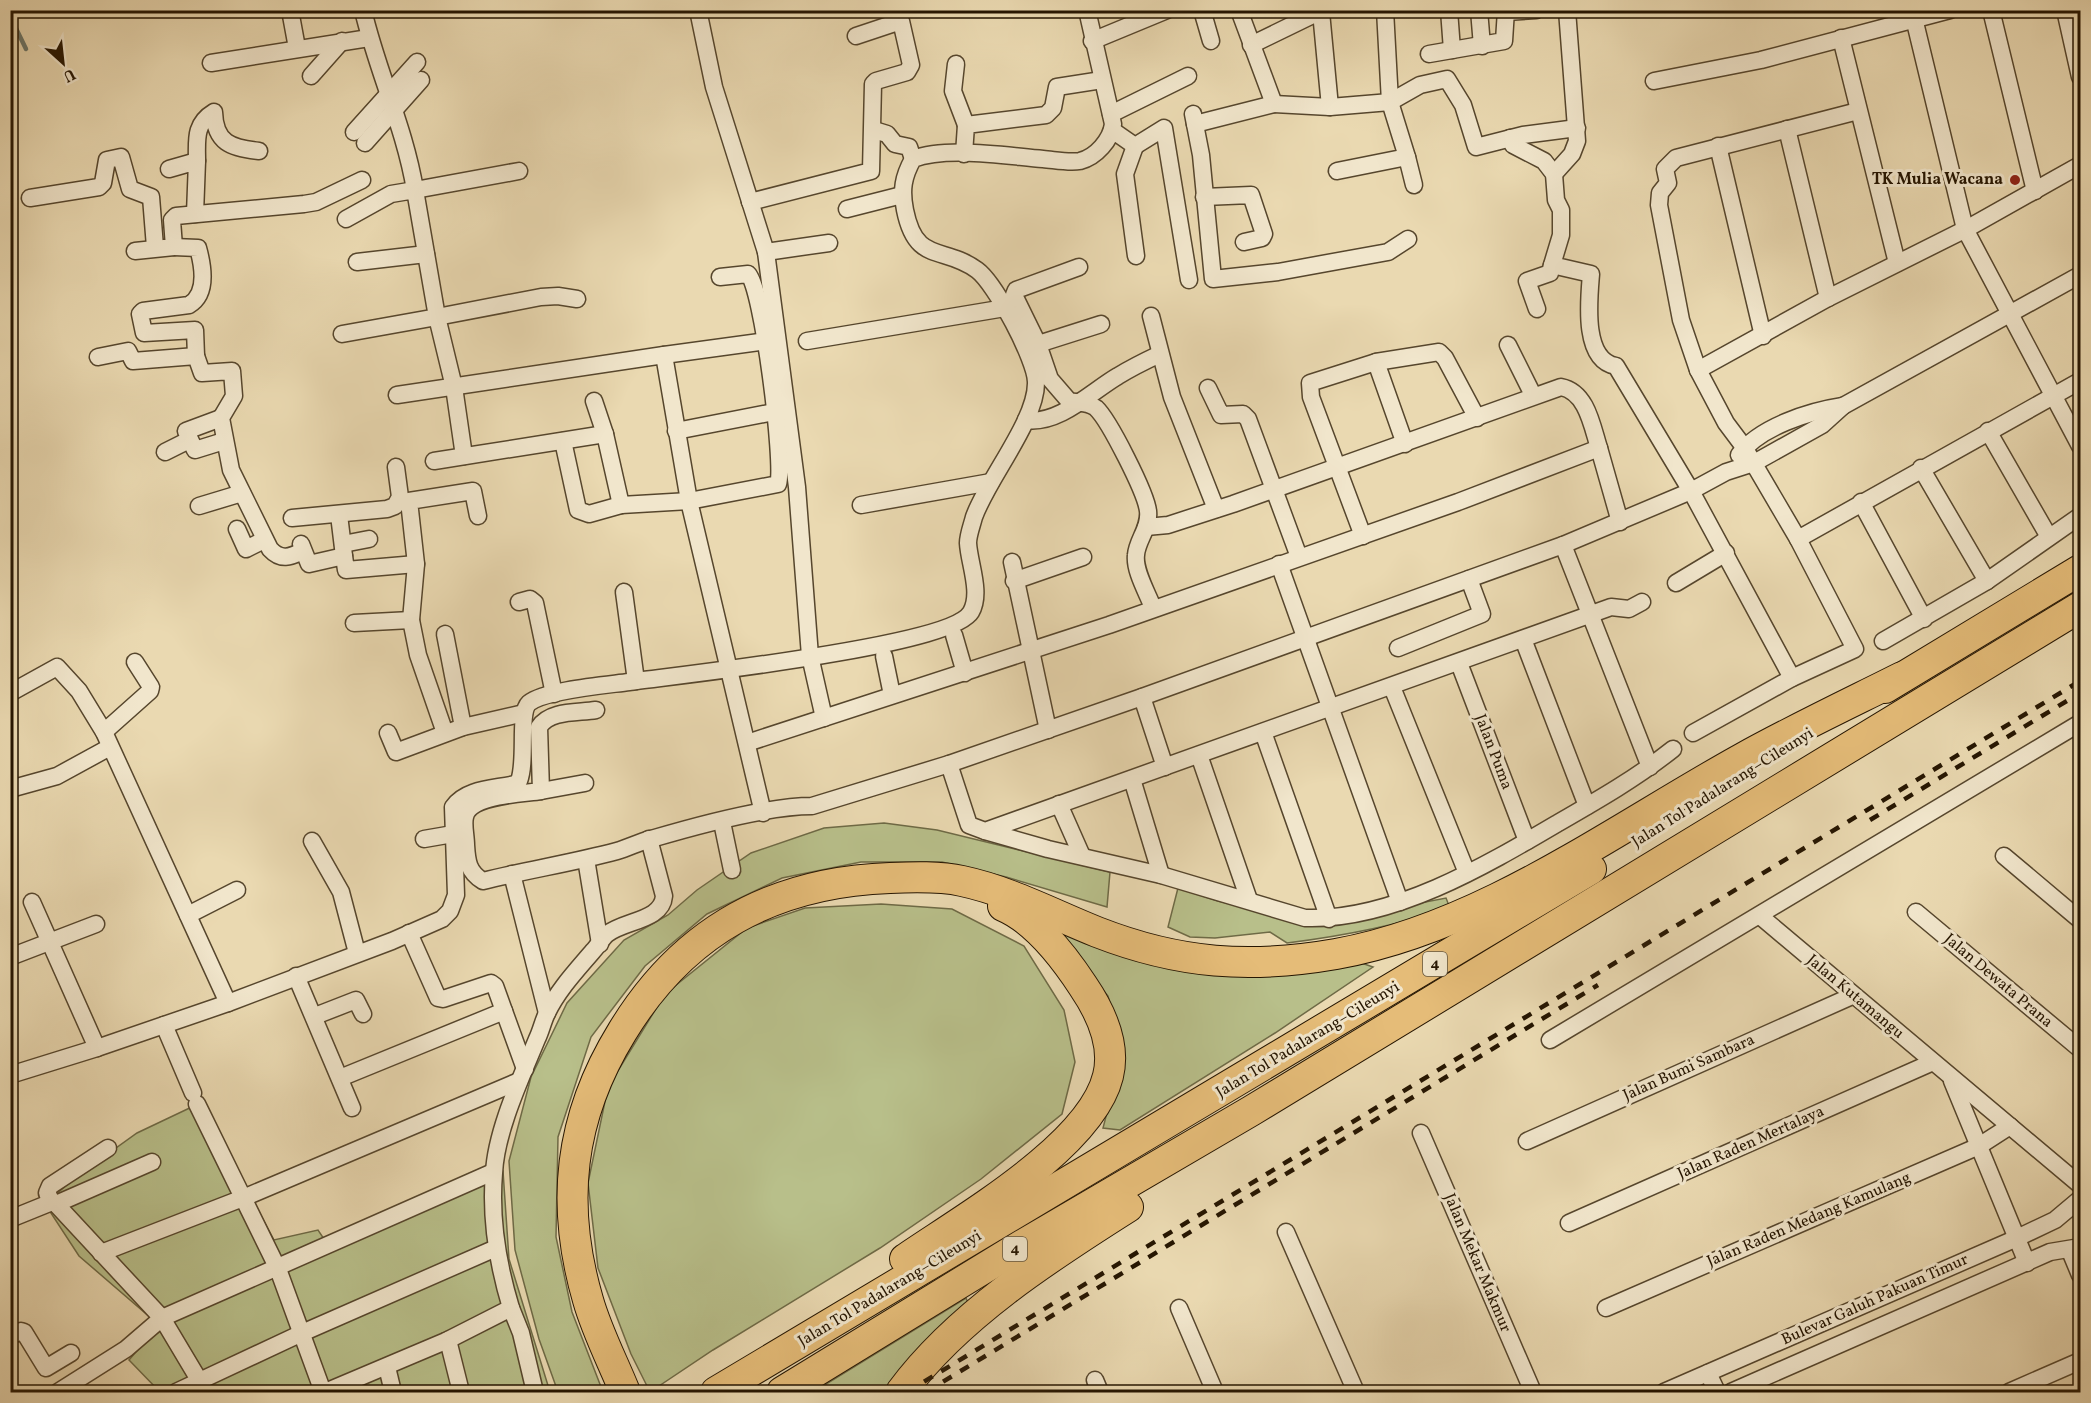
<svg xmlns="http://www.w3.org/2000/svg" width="2091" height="1403" font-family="Vollkorn,serif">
  <rect width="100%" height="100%" fill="#ead9b1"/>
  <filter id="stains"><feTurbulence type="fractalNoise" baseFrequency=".00333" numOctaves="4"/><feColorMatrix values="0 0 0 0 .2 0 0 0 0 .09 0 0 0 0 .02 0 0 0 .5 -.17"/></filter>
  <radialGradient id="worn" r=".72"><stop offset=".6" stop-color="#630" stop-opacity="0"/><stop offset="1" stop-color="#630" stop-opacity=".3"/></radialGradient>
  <g fill="#b8bf8a" stroke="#6e6a46" stroke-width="1.5">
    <polygon points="884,823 937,830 1110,872 1107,907 1006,877 942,862 861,862 782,878 707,914 645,966 591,1037 558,1137 556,1237 572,1312 603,1392 558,1392 539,1339 515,1250 509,1161 531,1077 567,1003 624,940 668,915 697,890 751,853 824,828"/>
    <path d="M1178 888 1218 901 1273 914 1384 910 1446 898 1450 908C1396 926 1343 936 1287 943L1270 932 1215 938 1190 937 1168 927Z"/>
    <polygon points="881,904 952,909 1024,946 1064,1010 1075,1062 1062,1114 981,1179 880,1248 713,1350 650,1392 631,1354 598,1268 588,1183 608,1087 665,994 747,928 805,908"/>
    <polygon points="1056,932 1089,942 1350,959 1373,967 1275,1033 1120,1130 1103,1128 1123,1051 1108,996"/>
    <polygon points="198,1104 218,1135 274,1240 318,1230 328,1245 503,1171 509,1259 550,1392 160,1392 129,1360 159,1325 79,1256 45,1204 77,1176 137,1133"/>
    <polygon points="966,1298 968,1303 922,1346 884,1392 813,1392"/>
  </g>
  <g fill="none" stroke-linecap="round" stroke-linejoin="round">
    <polyline stroke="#6b776b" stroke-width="4.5" points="10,16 26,49"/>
    <g stroke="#56462d" stroke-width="19">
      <g id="street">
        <polyline points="290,10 297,48"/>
        <path d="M363 10C377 71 405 128 415 190L519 171"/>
        <polyline points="698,10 714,87 766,252 797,487 810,656 824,718"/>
        <polyline points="1202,10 1211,41"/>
        <polyline points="1449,10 1452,50"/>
        <polyline points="1479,10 1482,46"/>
        <polyline points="1912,10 1965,229 2080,446"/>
        <polyline points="1991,10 2035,191"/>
        <polyline points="2065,10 2080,77"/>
        <polyline points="1321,12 1330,107"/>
        <polyline points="1506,12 1536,10"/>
        <polyline points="1841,38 1897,263"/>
        <polyline points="1092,41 1167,10"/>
        <polyline points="1251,45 1323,10"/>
        <polyline points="1429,54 1504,41 1506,10"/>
        <polyline points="211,63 369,38"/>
        <polyline points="956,64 953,91 966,125"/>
        <polyline points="311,76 342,41"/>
        <polyline points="1654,81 1761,60 1950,10"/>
        <polyline points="1274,104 1330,107 1390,102 1420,85 1447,79 1463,105 1476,147 1523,135 1577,128"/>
        <polyline points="1111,114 1188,76"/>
        <polyline points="1193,114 1201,155 1213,279 1278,272 1388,252 1408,239"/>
        <polyline points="1195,124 1274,104 1239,10"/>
        <polyline points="1787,129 1828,298"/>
        <polyline points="874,130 887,134 895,144 909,147 913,159"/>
        <polyline points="1112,130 1135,146 1164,128 1189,280"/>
        <polyline points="354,132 417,62"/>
        <path d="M1510 138 1513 145 1544 161 1554 174 1556 200 1561 210V235L1552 265 1591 274C1589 299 1582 360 1616 366L1691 491 1792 678"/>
        <polyline points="365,143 421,80"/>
        <polyline points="1135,146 1125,174 1136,256"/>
        <polyline points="1718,146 1763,336"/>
        <polyline points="964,154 966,125 1046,115 1053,108 1057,87 1102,80"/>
        <polyline points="1407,157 1414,185"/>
        <path d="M197 161C197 140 194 124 214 112 215 143 231 148 259 151"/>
        <polyline points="169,169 197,161 195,214"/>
        <polyline points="1337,171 1407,157 1390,102 1385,10"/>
        <polyline points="1554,174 1572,154 1577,141 1567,10"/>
        <polyline points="1204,197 1251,195 1264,234 1262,238 1244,242"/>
        <polyline points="30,198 99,187 103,183 107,160 121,157 130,189 151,197 155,247"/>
        <polyline points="750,202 871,171 873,84 876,81 907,72 911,65 901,21 856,36"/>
        <polyline points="847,209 902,195"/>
        <path d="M174 247 198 248C203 266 208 294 189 305L143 311 140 314 144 333 195 330 196 356"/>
        <polyline points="135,251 174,247 172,220 176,216 304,204 316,202 362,180"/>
        <polyline points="766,252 829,243"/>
        <polyline points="357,262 426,254"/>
        <path d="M1079 267 1016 290 1014 295 1038 344 1050 379 1069 401C1078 403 1089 402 1096 408 1109 420 1146 493 1148 511 1150 528 1137 540 1136 555 1134 571 1148 594 1153 608"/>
        <polyline points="1537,309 1527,281 1550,273 1552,265"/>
        <polyline points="1151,316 1172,397 1216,509"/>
        <polyline points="342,334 437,317 415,190 391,194 346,219"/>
        <polyline points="807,341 1005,308"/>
        <polyline points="1038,344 1101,324"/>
        <polyline points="1508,345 1533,395"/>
        <polyline points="664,355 767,341"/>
        <path d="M98 357 128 351 133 361 196 356 202 373 232 371 234 396 221 418 231 470 270 549C281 561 290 557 303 551"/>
        <polyline points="1376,362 1405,444"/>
        <polyline points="1698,370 1828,298 1968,228 2080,165"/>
        <polyline points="1208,388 1221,415 1243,414 1248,419 1299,557"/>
        <polyline points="397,395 664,355 689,501 763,813"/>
        <path d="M594 401 605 434 621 505 689 501 778 484C785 465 762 284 748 274L720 277"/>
        <polyline points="221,418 186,431 195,450 224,441"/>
        <path d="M1026 420C1059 425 1092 391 1118 376 1131 368 1145 361 1160 354"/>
        <polyline points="676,431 774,412"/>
        <polyline points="1988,431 2049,537"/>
        <polyline points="563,441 578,510 589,514 621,505"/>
        <polyline points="1599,448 1620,522"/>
        <polyline points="165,452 189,440"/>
        <path d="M1739 455C1759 427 1810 411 1843 406"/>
        <polyline points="464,456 454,387 437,317 541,297 558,296 577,299"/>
        <polyline points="434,461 605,434"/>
        <polyline points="1921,468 1987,581"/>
        <polyline points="1861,502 1924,619"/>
        <polyline points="861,505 991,482"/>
        <polyline points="199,506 242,493"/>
        <polyline points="339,515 344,556"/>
        <polyline points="292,518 387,509 395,506 400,497 396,467"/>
        <polyline points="237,529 246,549 264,540"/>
        <polyline points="1363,536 1311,397 1310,383 1376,362 1439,352 1445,358 1477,418"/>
        <polyline points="1798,539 2080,381"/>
        <polyline points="301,544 309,564 344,556 346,570 416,564"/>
        <polyline points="343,544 369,539"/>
        <polyline points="1563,545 1650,767"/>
        <polyline points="1012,562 1048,730"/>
        <polyline points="1279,564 1400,902"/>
        <polyline points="1014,581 1083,557"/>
        <polyline points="1676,583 1726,553"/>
        <polyline points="624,592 636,681"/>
        <polyline points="519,602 530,599 535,603 554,694"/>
        <polyline points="354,623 411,620"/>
        <polyline points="445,634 463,727"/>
        <polyline points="954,635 965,673"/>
        <polyline points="1523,639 1587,806"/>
        <polyline points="1883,641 1987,581 2080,516"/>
        <polyline points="1398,648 1482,614 1469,579"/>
        <polyline points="884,656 892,695"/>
        <polyline points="1459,663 1527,841"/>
        <polyline points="1392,687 1467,873"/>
        <polyline points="10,693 57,667 79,691 104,732 228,1003"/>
        <polyline points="1142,697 1165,767"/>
        <path d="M596 710C577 713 550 710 539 727L541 791C522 794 469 795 465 817 463 825 466 836 466 845 467 861 468 872 483 881 527 870 572 863 617 851 628 848 639 842 651 839 695 826 768 806 812 806L949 764 1142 697 1563 545 1691 491 1726 472 1754 463 1822 425 1843 406 2080 275"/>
        <polyline points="104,732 150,691 151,687 135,662"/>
        <polyline points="1263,732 1329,919"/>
        <polyline points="388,733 396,752 463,727 524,713"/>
        <polyline points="445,733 418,655 411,620 416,564 409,501 473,491 478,516"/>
        <polyline points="1693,733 1792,678 1855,649 1798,539 1744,447 1726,423 1698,370 1681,320 1659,205 1660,193 1668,183 1665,169 1676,158 1858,111"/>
        <path d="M747 743 1109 625 1458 502 1599 448C1592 426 1587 392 1561 387L1233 504 1168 525 1146 527"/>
        <polyline points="1199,755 1249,900"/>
        <polyline points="949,764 969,825 985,831 1611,607 1629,609 1642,602"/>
        <polyline points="1132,779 1161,875"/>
        <polyline points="10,789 57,776 110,747"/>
        <polyline points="541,791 585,783"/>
        <polyline points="1059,804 1082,856"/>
        <polyline points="722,822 732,870"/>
        <path d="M985 831 1048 849 1161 875 1305 918C1392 921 1485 866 1558 823 1598 800 1638 777 1673 749"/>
        <polyline points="424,839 453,834"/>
        <polyline points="312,841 341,892 357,953"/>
        <polyline points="2004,856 2080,920"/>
        <polyline points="586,859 600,944"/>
        <polyline points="512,874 547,1013"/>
        <polyline points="32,902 97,1048"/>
        <polyline points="1916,912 2080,1049"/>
        <polyline points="188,915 237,890"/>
        <polyline points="1760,916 2080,1185"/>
        <polyline points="409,933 438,998 443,999 491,983 495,986 504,1011"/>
        <polyline points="10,957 96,924"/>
        <polyline points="296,976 352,1108"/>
        <polyline points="315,1016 356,1000 363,1014"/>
        <polyline points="164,1025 193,1093"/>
        <polyline points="1550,1040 2080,723"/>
        <path d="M10 1075 97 1048 228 1003 392 941 442 919 450 911 456 895 453 807C466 788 495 789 515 784L519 781C527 760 518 713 529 703 545 690 607 685 629 682 680 675 951 646 971 612 982 593 969 563 968 543 968 535 972 525 974 517 988 478 1037 420 1036 382 1036 360 995 283 977 270 943 245 916 265 905 210 901 190 903 177 913 159 947 146 1006 156 1043 159 1055 160 1069 163 1080 161 1096 157 1111 140 1113 124L1087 10"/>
        <polyline points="340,1078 504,1011 525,1069"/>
        <polyline points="1952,1081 2027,1263"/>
        <polyline points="197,1104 278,1269 323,1392"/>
        <polyline points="1421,1133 1533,1392"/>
        <polyline points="1527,1141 1852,996"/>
        <polyline points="52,1202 47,1193 50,1186 108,1148"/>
        <polyline points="56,1204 162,1318 199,1380"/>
        <polyline points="10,1219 52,1202 56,1204 152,1162"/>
        <polyline points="1569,1223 1933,1062"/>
        <polyline points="1286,1232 1356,1392"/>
        <polyline points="2070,1251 2080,1275"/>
        <polyline points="101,1253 243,1198 519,1081"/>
        <polyline points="511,1308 521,1333 535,1392"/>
        <polyline points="1179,1308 1215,1392"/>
        <polyline points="1606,1308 1979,1146 2010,1126"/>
        <polyline points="10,1336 21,1331 24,1332 46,1368 71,1353"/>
        <polyline points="448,1340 461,1392"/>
        <polyline points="387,1367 393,1392"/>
        <polyline points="1708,1373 1717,1392"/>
        <polyline points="1095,1380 1100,1392"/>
        <polyline points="58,1392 126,1349 162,1318 493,1172"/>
        <polyline points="176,1392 302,1333 496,1248"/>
        <path d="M325 1392 448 1340 511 1308C498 1265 490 1219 494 1173 496 1131 521 1078 537 1039 541 1031 543 1021 547 1013 558 990 576 971 593 951 598 946 602 938 607 934 625 920 662 921 664 896L649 839"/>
        <polyline points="1664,1392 2017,1238 2055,1220 2080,1199"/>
        <polyline points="1731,1392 2050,1252 2080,1247"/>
        <polyline points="2009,1392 2080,1361"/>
      </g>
    </g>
    <g stroke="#251501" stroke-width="32">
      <g id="highway">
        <polyline points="1885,688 2080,570"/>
        <path d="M905 1259C963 1219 1091 1146 1108 1076 1116 1044 1100 1011 1083 986 1064 957 1036 920 1003 906"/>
        <path d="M625 1392C613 1362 597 1332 588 1300 560 1204 569 1118 622 1032 683 931 773 882 890 878 913 877 940 876 962 881 1009 891 1052 914 1097 932 1179 964 1250 969 1336 954 1482 928 1613 830 1741 759 1793 730 1848 704 1902 677"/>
        <polyline points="716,1392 1591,869"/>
        <polyline points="782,1392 1022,1245 1251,1111 2080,607"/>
        <path d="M901 1392C957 1316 1049 1257 1128 1207"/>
      </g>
    </g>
    <use href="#street" stroke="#f1e6cc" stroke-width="16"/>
    <use href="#highway" stroke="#e5bc78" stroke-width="30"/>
    <g stroke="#251501" stroke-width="4.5" stroke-dasharray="10 10" stroke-linecap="butt">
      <polyline points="1870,820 2080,693"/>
      <polyline points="907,1392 2080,681"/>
      <polyline points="926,1392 1598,985"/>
    </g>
  </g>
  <circle fill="#8f2418" stroke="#f1e6cc" stroke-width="2" cx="2015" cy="180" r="6"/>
  <g text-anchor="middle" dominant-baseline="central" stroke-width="6" stroke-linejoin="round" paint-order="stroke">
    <g fill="#f1e6cc" stroke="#62543e" stroke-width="1.5">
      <rect x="1423" y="952" width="24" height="24" rx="4.5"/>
      <rect x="1003" y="1237" width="24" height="24" rx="4.5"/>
    </g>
    <g font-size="15" font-weight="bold" fill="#251501">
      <text x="1435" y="964">4</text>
      <text x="1015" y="1249">4</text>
    </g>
    <g font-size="16" font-weight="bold" fill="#251501" stroke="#f1e6cc" text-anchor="end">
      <text x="2003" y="180">TK Mulia Wacana</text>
    </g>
    <g font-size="16" fill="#251501" stroke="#f1e6cc">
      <text transform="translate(1493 752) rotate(69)">Jalan Puma</text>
      <text transform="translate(1723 788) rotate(-32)">Jalan Tol Padalarang–Cileunyi</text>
      <text transform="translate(1998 981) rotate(40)">Jalan Dewata Prana</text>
      <text transform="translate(1855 997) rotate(40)">Jalan Kutamangu</text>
      <text transform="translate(1308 1040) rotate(-31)">Jalan Tol Padalarang–Cileunyi</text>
      <text transform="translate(1689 1068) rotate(-24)">Jalan Bumi Sambara</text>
      <text transform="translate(1751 1143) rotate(-24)">Jalan Raden Mertalaya</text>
      <text transform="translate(1809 1220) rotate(-23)">Jalan Raden Medang Kamulang</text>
      <text transform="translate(1477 1263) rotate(67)">Jalan Mekar Makmur</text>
      <text transform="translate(890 1289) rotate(-31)">Jalan Tol Padalarang–Cileunyi</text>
      <text transform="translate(1875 1300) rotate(-24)">Bulevar Galuh Pakuan Timur</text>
    </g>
  </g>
  <rect width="2091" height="1403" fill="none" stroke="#ead9b1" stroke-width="36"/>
  <rect x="12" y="12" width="2067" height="1379" fill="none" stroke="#251501" stroke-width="3"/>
  <rect x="18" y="18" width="2055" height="1367" fill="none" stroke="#251501" stroke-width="1.5"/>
  <g transform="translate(63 63) rotate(153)" stroke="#f1e6cc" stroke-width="4.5" paint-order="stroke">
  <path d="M0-4.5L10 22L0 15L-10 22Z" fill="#251501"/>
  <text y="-9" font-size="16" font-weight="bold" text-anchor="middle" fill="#251501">U</text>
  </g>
  <rect width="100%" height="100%" filter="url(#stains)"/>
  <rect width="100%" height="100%" fill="url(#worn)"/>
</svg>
